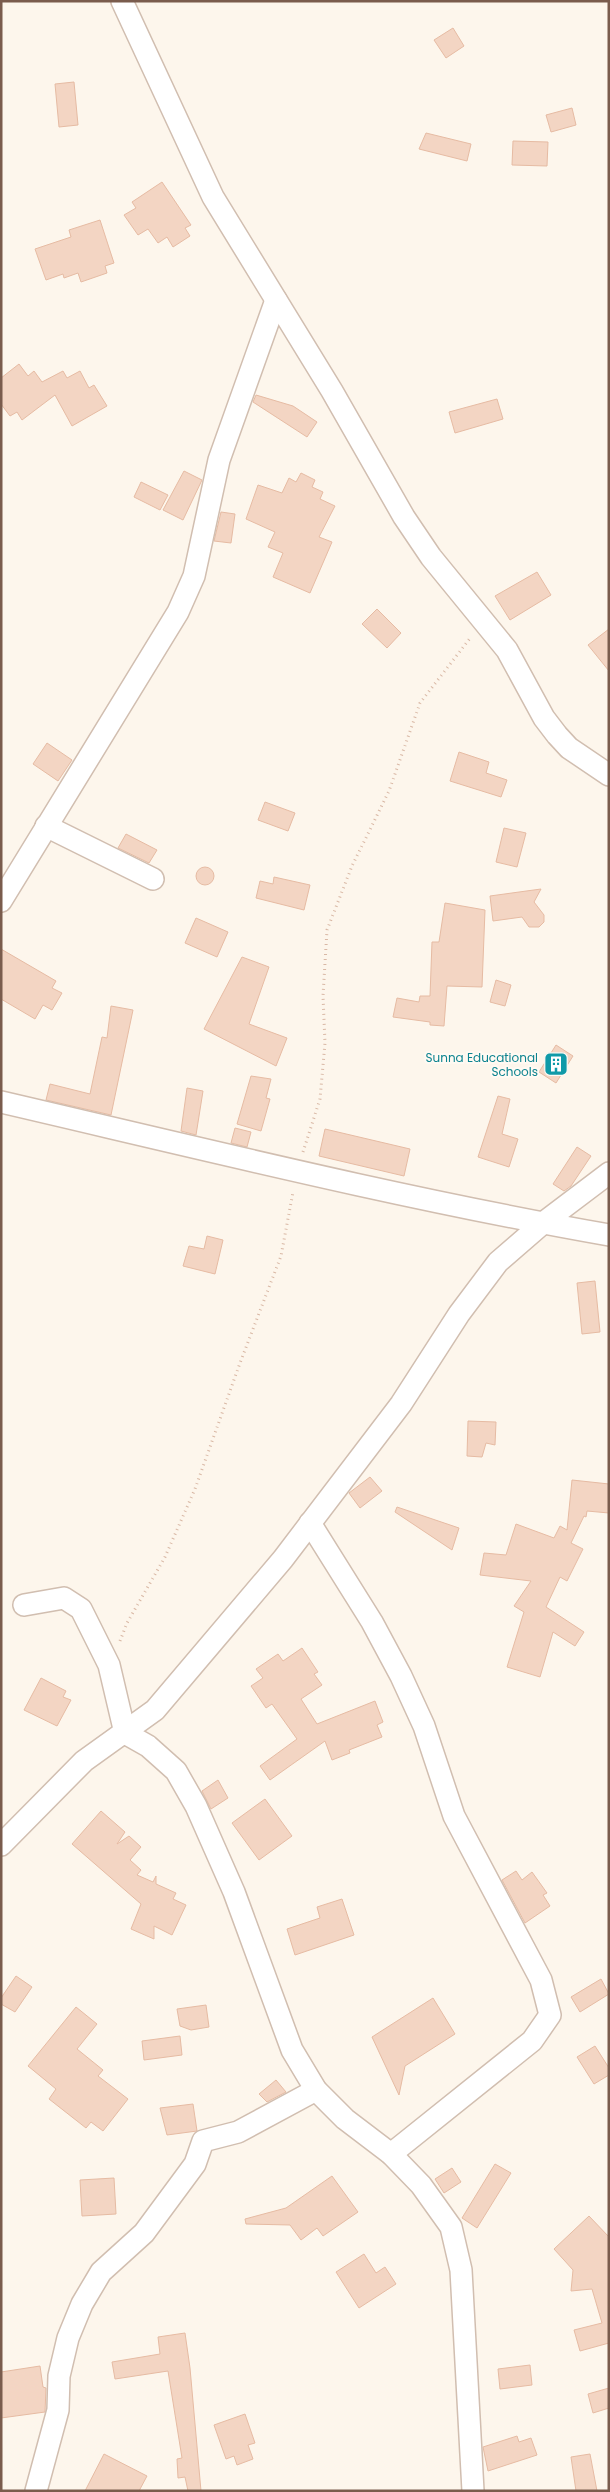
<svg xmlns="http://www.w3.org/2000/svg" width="610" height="2492" font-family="Poppins,sans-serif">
  <rect width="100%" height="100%" fill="#fdf6ec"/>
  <g fill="#f3d5c3" stroke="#e6bba3">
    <polygon points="453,28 464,46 446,58 434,40"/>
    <polygon points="74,82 78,125 59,127 55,84"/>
    <polygon points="572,108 576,125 551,132 546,115"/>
    <polygon points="426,133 471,144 467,161 419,149"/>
    <polygon points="513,141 548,142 547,166 512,165"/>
    <polygon points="162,182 191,225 185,228 190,236 173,247 167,237 158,243 148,229 138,235 124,215 136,208 132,202"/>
    <polygon points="100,220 114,263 105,266 107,273 81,282 78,273 64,278 63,274 46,280 35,249 71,237 69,230"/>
    <polygon points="19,364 28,376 34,371 42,382 63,371 67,378 80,371 89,388 94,385 107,406 72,426 55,395 22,420 17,412 10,416 1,404 1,378"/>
    <polygon points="256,395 293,406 317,422 307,437 253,402"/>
    <polygon points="497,399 503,419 455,433 449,412"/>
    <polygon points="184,471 202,480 183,520 163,510"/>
    <polygon points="301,473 315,480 312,487 323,492 320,499 335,506 319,537 332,542 310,593 273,577 283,553 268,547 275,532 246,519 258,485 282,493 289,478 296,482"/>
    <polygon points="141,482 168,495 160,510 134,497"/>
    <polygon points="221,512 235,514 231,543 214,541"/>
    <polygon points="537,572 551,595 510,620 495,596"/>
    <polygon points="377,609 401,633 387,648 362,624"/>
    <polygon points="609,629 609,671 588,645"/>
    <polygon points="47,743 72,760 58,781 33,764"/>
    <polygon points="459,752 489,762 486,773 507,780 501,797 450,781"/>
    <polygon points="265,802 295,813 288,831 258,820"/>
    <polygon points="504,828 526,833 517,867 496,862"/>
    <polygon points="126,834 157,850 149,863 118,848"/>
    <circle cx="205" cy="876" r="9"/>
    <polygon points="274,877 310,885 304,910 256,898 260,881 273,884"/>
    <polygon points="541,889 534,902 544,915 544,922 539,927 529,927 522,917 493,921 490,896"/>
    <polygon points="445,903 485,910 482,987 447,986 444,1026 430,1025 430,1022 393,1017 397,998 419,1002 420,996 430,996 432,942 439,942"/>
    <polygon points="196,918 228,932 217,957 185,943"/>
    <polygon points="1,949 56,981 52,988 62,993 52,1010 43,1005 35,1019 1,999"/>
    <polygon points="242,957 269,967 249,1024 287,1038 276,1066 204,1029"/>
    <polygon points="496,980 511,985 505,1006 490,1002"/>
    <polygon points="111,1006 133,1010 111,1115 46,1100 50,1084 90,1094 102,1037 107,1038"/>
    <polygon points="556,1045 573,1056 556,1083 539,1072"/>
    <polygon points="251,1076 271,1079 266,1098 270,1099 261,1131 237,1124"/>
    <polygon points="187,1088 203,1091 196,1135 181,1131"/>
    <polygon points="498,1096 510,1099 502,1134 518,1139 509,1167 478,1157"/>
    <polygon points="235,1128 251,1132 247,1147 231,1143"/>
    <polygon points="325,1129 410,1149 404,1176 319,1156"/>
    <polygon points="577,1147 591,1156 571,1186 564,1191 553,1184"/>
    <polygon points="207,1236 223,1240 215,1274 183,1266 189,1246 204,1249"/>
    <polygon points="595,1281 600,1332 582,1334 577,1283"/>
    <polygon points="468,1421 496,1422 495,1445 486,1443 482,1457 467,1456"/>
    <polygon points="370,1477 382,1491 360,1508 349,1493"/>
    <polygon points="572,1480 609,1484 609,1513 587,1511 586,1517 584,1516 571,1543 583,1549 567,1581 560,1577 546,1607 584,1632 575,1646 553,1632 540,1677 507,1667 524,1612 514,1606 531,1581 480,1575 484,1553 506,1555 516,1524 554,1538 560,1526 567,1530"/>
    <polygon points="397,1507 459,1528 452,1550 395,1512"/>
    <polygon points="302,1648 318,1672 314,1674 322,1685 301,1699 317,1724 375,1701 383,1722 377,1725 382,1737 349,1750 350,1753 332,1760 325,1741 270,1780 260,1766 297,1739 272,1704 266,1708 251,1686 263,1678 256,1669 278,1654 283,1661"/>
    <polygon points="41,1678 66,1691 63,1697 71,1700 57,1726 24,1710"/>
    <polygon points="218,1780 228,1798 211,1809 202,1791"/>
    <polygon points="265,1799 292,1836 259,1860 232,1823"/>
    <polygon points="101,1811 125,1832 117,1844 129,1836 141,1847 130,1860 141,1870 137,1875 153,1882 156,1876 156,1884 176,1893 173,1899 186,1905 172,1935 154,1926 154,1939 131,1929 141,1904 72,1844"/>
    <polygon points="516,1871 522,1880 532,1872 547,1893 543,1895 550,1906 525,1923 502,1880"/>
    <polygon points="342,1899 354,1935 295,1955 287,1929 320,1918 317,1907"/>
    <polygon points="16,1976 32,1987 15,2012 1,2004 1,1998"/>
    <polygon points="601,1979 609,1994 580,2012 571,1997"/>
    <polygon points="433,1998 455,2034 405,2066 399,2095 372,2037"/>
    <polygon points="206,2005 209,2027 191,2030 180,2026 177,2009"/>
    <polygon points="76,2007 97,2024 77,2049 103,2070 98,2076 128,2099 103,2131 91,2122 86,2128 49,2099 56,2089 28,2066"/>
    <polygon points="180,2036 182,2055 144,2060 142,2041"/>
    <polygon points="595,2046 609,2068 609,2075 594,2084 577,2057"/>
    <polygon points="276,2080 286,2092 267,2102 259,2094"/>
    <polygon points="193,2104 197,2131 167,2135 160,2108"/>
    <polygon points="495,2164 511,2173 477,2228 462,2218"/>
    <polygon points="452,2168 461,2182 444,2193 435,2179"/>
    <polygon points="332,2176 358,2212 323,2236 317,2228 301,2240 290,2225 246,2224 245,2219 286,2208"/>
    <polygon points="114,2178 116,2214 82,2216 80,2180"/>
    <polygon points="589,2216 609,2237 609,2343 580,2351 574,2330 602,2323 592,2289 571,2291 573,2270 554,2249"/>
    <polygon points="364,2254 376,2273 385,2267 396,2284 359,2308 336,2272"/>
    <polygon points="185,2333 190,2368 201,2491 188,2491 185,2477 178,2478 177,2459 182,2458 168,2371 115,2379 112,2362 160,2354 158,2337"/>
    <polygon points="530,2365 532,2385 500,2389 498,2369"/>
    <polygon points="40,2366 43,2387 46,2388 45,2412 1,2418 1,2372"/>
    <polygon points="609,2388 609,2408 593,2413 588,2394"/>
    <polygon points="245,2414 255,2443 248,2445 253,2459 237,2465 234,2456 226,2459 214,2425"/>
    <polygon points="517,2436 519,2442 531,2438 537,2455 488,2471 483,2447"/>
    <polygon points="104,2454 147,2476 139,2491 85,2491"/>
    <polygon points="590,2454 597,2491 576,2491 571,2457"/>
  </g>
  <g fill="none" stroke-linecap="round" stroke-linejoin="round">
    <g stroke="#d1beb0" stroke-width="24">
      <g id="minor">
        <polyline points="122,1 213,197 332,391 404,517 431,557 507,650 544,718 557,735 569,748 609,775"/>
        <polyline points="46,826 153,879"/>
        <polyline points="1,901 178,612 194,576 219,460 276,300"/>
        <path d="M1 1102C203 1149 404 1199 609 1235"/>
        <polyline points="310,1523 372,1622 401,1676 424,1726 454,1816 541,1980 550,2015 532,2041 391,2154"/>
        <polyline points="24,1605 64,1598 81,1609 109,1665 125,1733 148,1746 176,1771 196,1806 234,1892 292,2050 316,2090 345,2119 391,2154 421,2185 451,2227 461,2270 473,2491"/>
        <polyline points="1,1845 84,1761 155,1710 283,1559 401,1404 459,1314 498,1262 543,1223 609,1173"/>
        <polyline points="36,2491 58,2410 59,2376 68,2338 82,2304 101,2272 144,2233 195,2164 203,2141 238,2132 316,2090"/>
      </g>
    </g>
    <g stroke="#d9b8a5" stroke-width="3" stroke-dasharray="1 4" stroke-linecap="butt">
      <polyline points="303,1152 320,1099 325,1043 323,996 327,930 352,866 389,791 420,703 471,637"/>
      <polyline points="120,1641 127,1623 165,1557 195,1489 240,1363 281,1256 293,1192"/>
    </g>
    <use href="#minor" stroke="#fff" stroke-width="21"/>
  </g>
  <defs>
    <g id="building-square" transform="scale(1.25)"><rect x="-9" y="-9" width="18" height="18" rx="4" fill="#0f9aa8" stroke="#fffaf3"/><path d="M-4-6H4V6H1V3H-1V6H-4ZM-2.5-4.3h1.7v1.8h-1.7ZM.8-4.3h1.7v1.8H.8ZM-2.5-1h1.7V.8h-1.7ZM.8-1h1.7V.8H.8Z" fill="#fff"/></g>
  </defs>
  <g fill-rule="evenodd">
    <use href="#building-square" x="556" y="1064"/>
  </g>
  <g text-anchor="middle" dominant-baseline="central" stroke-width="4" stroke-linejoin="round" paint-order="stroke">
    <g font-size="12" fill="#0d838f" stroke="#fffaf3" text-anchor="end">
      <text x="538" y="1057">Sunna Educational<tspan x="538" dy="14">Schools</tspan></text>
    </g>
  </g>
  <rect width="610" height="2492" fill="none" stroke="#7a5c4d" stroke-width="5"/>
</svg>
